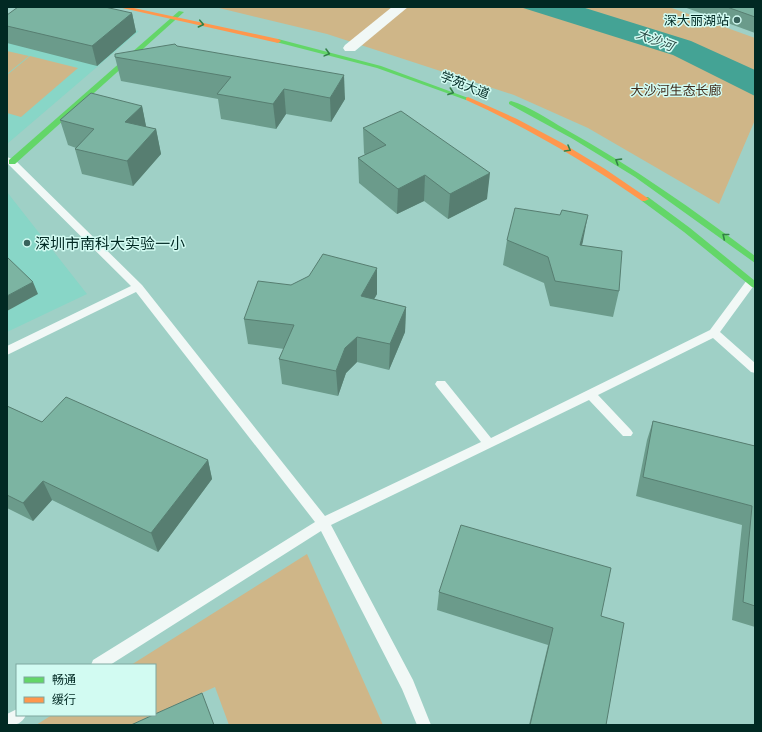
<svg xmlns="http://www.w3.org/2000/svg" width="762" height="732" font-family="'PT Sans Narrow','Noto Sans SC',sans-serif">
  <rect width="100%" height="100%" fill="#9fd0c6"/>
  <g fill="#88d6c7">
    <polygon points="43,9 139,31 7,144 7,27"/>
    <polygon points="7,192 87,294 7,332"/>
  </g>
  <g fill="#cfb688">
    <polygon points="215,7 669,7 755,38 755,120 719,204 588,128 514,95 327,34"/>
    <polygon points="7,51 29,56 7,74"/>
    <polygon points="30,56 78,68 21,117 7,113 7,75"/>
    <polygon points="307,554 383,725 229,725 215,687 155,714 155,665 131,665"/>
    <polygon points="52,715 152,715 131,725 36,725"/>
  </g>
  <polygon fill="#44a395" points="520,7 582,7 691,41 755,70 755,96 673,55"/>
  <g fill="none" stroke-linecap="round" stroke-linejoin="round">
    <g fill="#f1f8f6" fill-rule="evenodd">
      <polygon points="7,157 15,160 142,285 325,516 481,442 437,387 435,384 437,381 445,381 491,438 710,330 747,280 755,280 755,284 720,332 755,363 755,373 751,372 713,338 598,395 631,430 633,433 631,436 623,436 589,400 331,525 413,680 431,725 417,725 402,689 321,531 110,665 91,665 93,660 315,522 136,292 7,355 7,346 131,286 7,163"/>
      <path d="M17 709V715H26C22 724 16 725 7 725V714Z"/>
    </g>
    <polygon fill="#f1f8f6" fill-rule="evenodd" points="392,7 408,7 355,51 345,51 343,48 345,45"/>
    <g fill="#63d668" fill-rule="evenodd">
      <polygon points="179,11 184,12 15,164 9,164 9,160"/>
      <polygon points="278,39 381,66 471,99 470,100 466,100 377,68 276,42 276,40"/>
      <path d="M511 101C529 106 549 120 565 129 632 166 694 210 755 256V263L635 177 573 139 509 104V102Z"/>
      <polygon points="642,197 648,197 690,228 755,281 755,288 752,287 684,232 642,201"/>
    </g>
    <g fill="#ff974d" fill-rule="evenodd">
      <polygon points="118,7 129,7 278,39 281,41 278,43"/>
      <path d="M468 97 517 119 562 143 605 169 649 199 645 201H642C586 162 528 128 466 100V98Z"/>
    </g>
  </g>
  <g fill="#6b9b8b">
    <polygon points="684,7 755,7 755,33"/>
    <polygon points="132,13 136,32 97,66 7,43 7,15"/>
    <polygon points="177,46 345,99 331,122 286,114 276,129 221,119 218,99 121,81 115,57"/>
    <polygon points="142,106 146,127 156,129 161,154 133,186 82,174 75,149 76,148 68,145 60,120"/>
    <polygon points="363,128 487,199 448,219 424,201 397,214 359,183 358,158 365,155 364,153"/>
    <polygon points="507,240 583,241 582,245 619,291 613,317 550,306 544,283 503,265"/>
    <polygon points="377,294 374,299 406,307 405,332 389,370 357,362 346,373 338,396 282,384 279,359 284,349 248,344 244,319"/>
    <polygon points="7,406 42,422 208,460 212,479 158,552 52,500 33,521 7,508"/>
    <polygon points="653,421 755,446 755,627 732,620 742,525 636,496 647,440"/>
    <polygon points="439,592 601,616 606,725 529,725 548,645 437,610"/>
  </g>
  <g fill="#577e71">
    <polygon points="132,13 136,32 97,66 92,46"/>
    <polygon points="344,75 345,99 331,122 330,98"/>
    <polygon points="284,89 286,114 276,129 273,104"/>
    <polygon points="142,106 147,131 125,122"/>
    <polygon points="156,129 161,154 133,186 127,161"/>
    <polygon points="490,173 487,199 448,219 450,194"/>
    <polygon points="425,175 424,201 397,214 398,189"/>
    <polygon points="588,215 583,241 574,270 580,245"/>
    <polygon points="377,268 377,294 361,322 361,296"/>
    <polygon points="33,282 38,294 7,311 7,296"/>
    <polygon points="406,307 405,332 389,370 390,344"/>
    <polygon points="357,337 357,362 346,373 338,396 336,371 345,348"/>
    <polygon points="208,460 212,479 158,552 151,533"/>
    <polygon points="43,481 52,500 33,521 23,503"/>
  </g>
  <g fill="#7cb4a2" stroke="#577e71">
    <polygon points="18,7 105,7 132,13 92,46 7,26 7,15"/>
    <polygon points="727,7 755,7 755,17"/>
    <polygon points="175,44 177,46 344,75 330,98 284,89 273,104 217,94 231,77 115,57 115,54"/>
    <polygon points="91,93 142,106 125,122 156,129 127,161 75,149 94,129 60,120"/>
    <polygon points="401,111 490,173 450,194 425,175 398,189 358,158 386,145 363,128"/>
    <polygon points="515,208 560,215 562,210 588,215 580,245 622,251 619,291 555,281 548,257 507,240"/>
    <polygon points="323,254 377,268 361,296 406,307 390,344 357,337 345,348 336,371 279,359 294,325 244,319 258,281 291,285 309,276"/>
    <polygon points="7,257 33,282 7,296"/>
    <polygon points="66,397 208,460 151,533 43,481 23,503 7,495 7,406 42,422"/>
    <polygon points="653,421 755,446 755,606 743,602 752,506 643,477"/>
    <polygon points="461,525 611,568 601,616 624,623 606,725 530,725 553,628 439,592"/>
    <polygon points="202,693 214,725 131,725 153,715 155,715 155,714"/>
  </g>
  <defs><path id="oneway-chevron" d="M-2-3.5L2.5 0L-2 3.5" fill="none" stroke-width="1.6" stroke-linecap="round" stroke-linejoin="round"/></defs>
  <g stroke="#328046">
    <use href="#oneway-chevron" transform="translate(201 24) rotate(12)"/>
    <use href="#oneway-chevron" transform="translate(327 53) rotate(15)"/>
    <use href="#oneway-chevron" transform="translate(451 92) rotate(20)"/>
    <use href="#oneway-chevron" transform="translate(568 149) rotate(30)"/>
    <use href="#oneway-chevron" transform="translate(618 161) rotate(-148)"/>
    <use href="#oneway-chevron" transform="translate(725 236) rotate(-141)"/>
  </g>
  <g fill="#38635c" stroke="#d2fbf2" stroke-width="1.5">
    <circle cx="737" cy="20" r="4"/>
    <circle cx="27" cy="243" r="4"/>
  </g>
  <g text-anchor="middle" dominant-baseline="central" stroke-width="3" stroke-linejoin="round" paint-order="stroke">
    <g font-size="13" fill="#012923" stroke="#d2fbf2" text-anchor="end">
      <text x="729" y="20">深大丽湖站</text>
    </g>
    <g font-size="13" font-style="italic" fill="#2a4a44" stroke="#d2fbf2">
      <text transform="translate(655 40) rotate(21)">大沙河</text>
    </g>
    <g font-size="13" fill="#012923" stroke="#d2fbf2">
      <text transform="translate(465 85) rotate(22)">学苑大道</text>
    </g>
    <g font-size="13" fill="#422e1e" stroke="#d2fbf2">
      <text x="676" y="90">大沙河生态长廊</text>
    </g>
    <g font-size="15" fill="#012923" stroke="#d2fbf2" text-anchor="start">
      <text x="35" y="243">深圳市南科大实验一小</text>
    </g>
  </g>
  <rect width="762" height="732" fill="none" stroke="#012923" stroke-width="16"/>
  <rect x="16" y="664" width="140" height="52" fill="#d2fbf2" stroke="#7ea79f"/>
  <rect x="24" y="677" width="20" height="6" fill="#63d668" stroke="#7ea79f"/>
  <text x="52" y="684" font-size="12" fill="#012923">畅通</text>
  <rect x="24" y="697" width="20" height="6" fill="#ff974d" stroke="#7ea79f"/>
  <text x="52" y="704" font-size="12" fill="#012923">缓行</text>
</svg>
